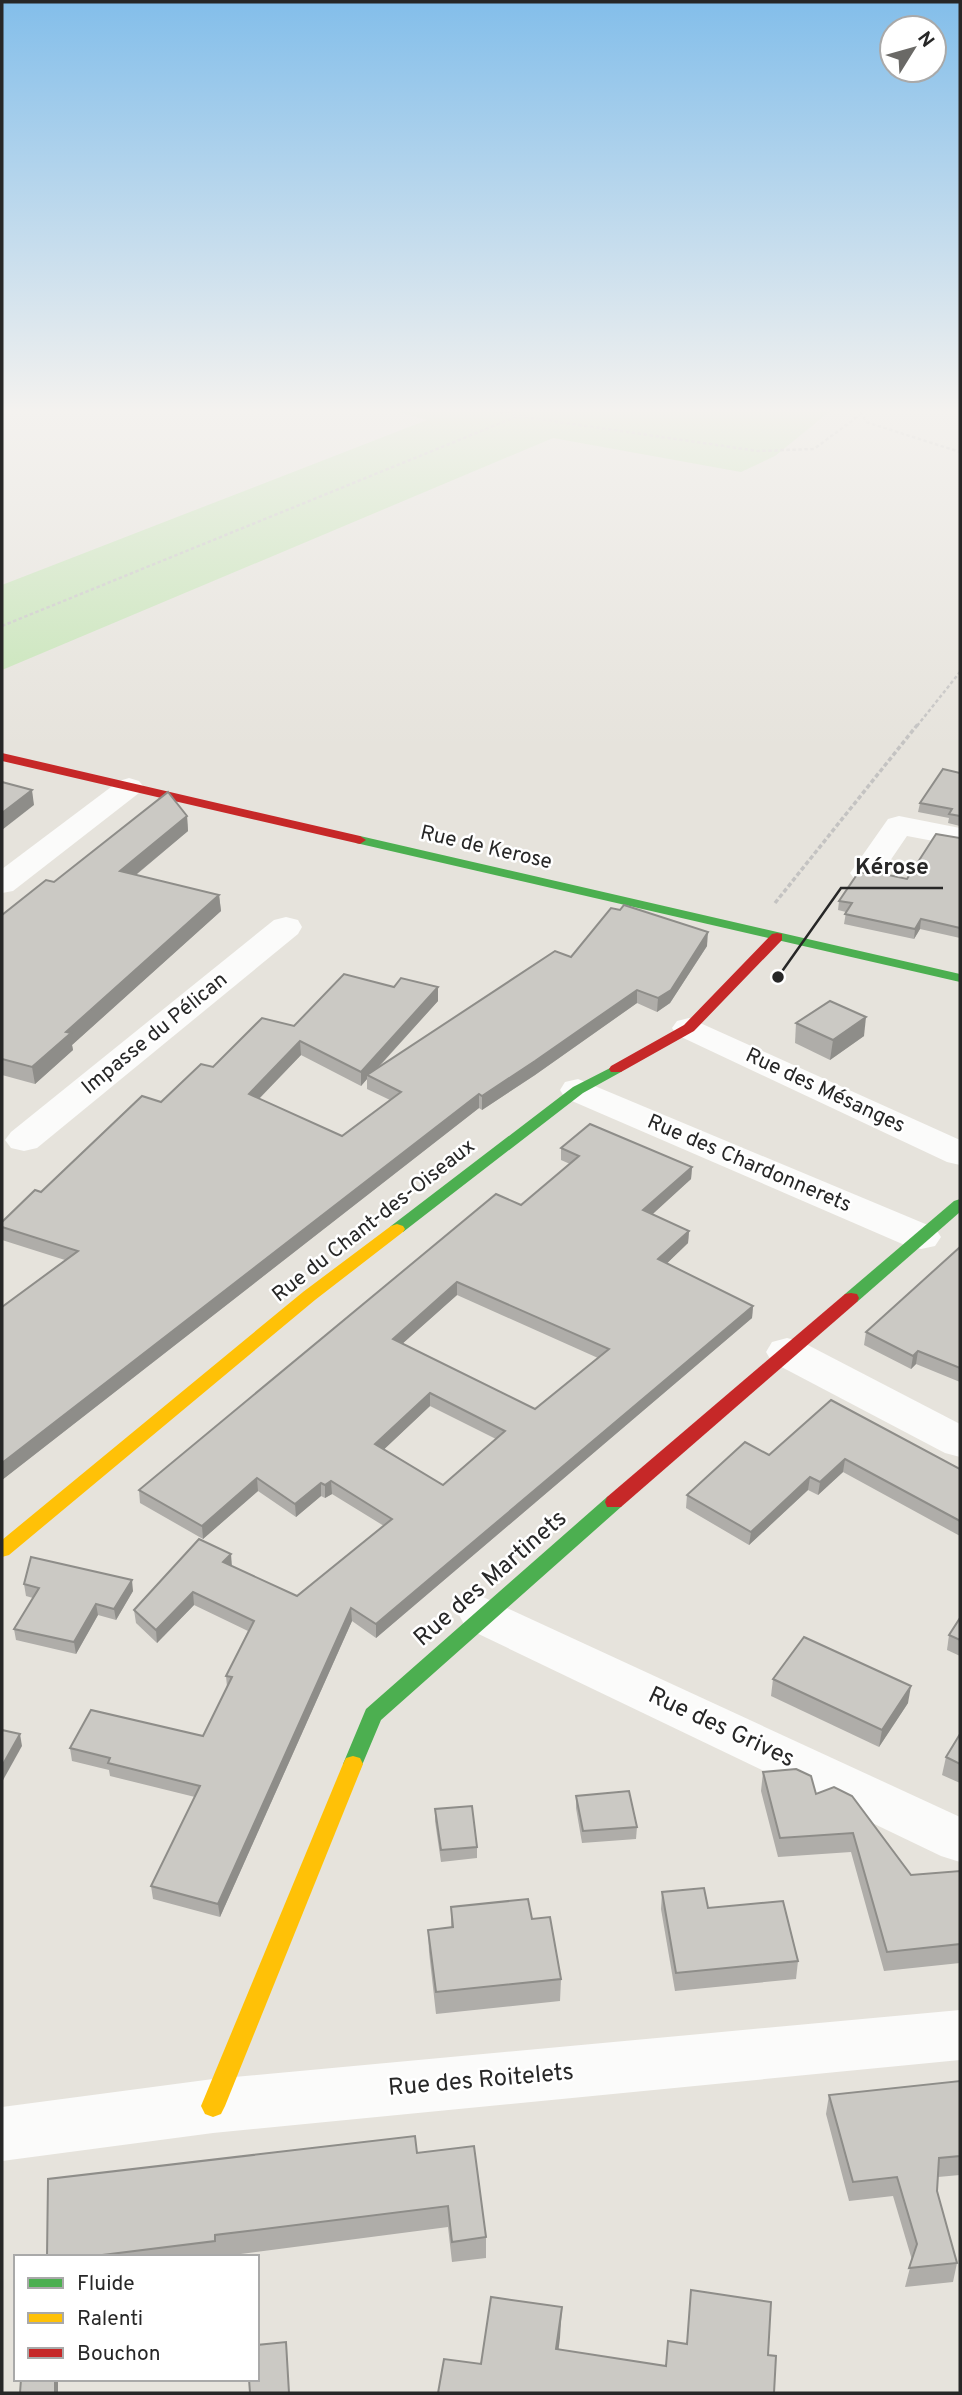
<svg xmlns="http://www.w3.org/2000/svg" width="962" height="2395" font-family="Overpass,sans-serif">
  <rect width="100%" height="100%" fill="#e6e3dc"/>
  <polygon fill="#c3e4b3" points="399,412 829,412 775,456 741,472 553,438 2,670 2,585 427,420"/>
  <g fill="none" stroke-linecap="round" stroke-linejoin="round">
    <g stroke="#c4c3c2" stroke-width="2.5" stroke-dasharray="3.5 2.5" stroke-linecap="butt">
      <polyline points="494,412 517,415"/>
      <polyline points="860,412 866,422 960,452"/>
      <polyline points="2,626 518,416 758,451 814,449 861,414"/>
      <polyline points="917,726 960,672"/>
    </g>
    <polyline stroke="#c4c3c2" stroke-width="3.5" stroke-dasharray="4.5 2.5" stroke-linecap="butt" points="775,903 918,724"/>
    <g fill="#fbfbfa" fill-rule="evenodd">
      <polygon points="129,778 139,781 144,787 139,793 13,891 2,893 2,869 119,781"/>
      <polygon points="899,816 960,828 960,846 907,836 877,880 866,882 855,880 850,873 855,866 888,819"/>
      <polygon points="286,917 298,920 302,927 298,934 37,1148 24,1151 11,1148 5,1140 11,1132 274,920"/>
      <polygon points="689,1018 960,1140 960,1165 947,1162 677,1035 672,1028 677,1021"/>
      <polygon points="578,1079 935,1228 941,1237 935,1246 921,1249 907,1246 565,1098 560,1090 565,1082"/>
      <polygon points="787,1338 802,1342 960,1424 960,1457 945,1453 772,1362 766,1352 772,1342"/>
      <polygon points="483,1597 960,1817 960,1862 941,1856 466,1628 459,1615 466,1602"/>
      <polygon points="960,2010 960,2060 213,2133 2,2161 2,2107 213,2079"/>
    </g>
    <g fill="#4caf50" fill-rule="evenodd">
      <polygon points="360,836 960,974 960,982 356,843 354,840"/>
      <polygon points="616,1065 621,1066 623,1069 621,1072 583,1093 403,1232 391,1232 389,1229 391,1226 573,1087"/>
      <polygon points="960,1199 960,1212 857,1302 845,1302 843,1298 845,1294 954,1201"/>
      <polygon points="614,1495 621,1497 623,1502 621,1507 381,1720 360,1770 353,1772 346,1770 343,1764 366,1709 607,1497"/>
    </g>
    <g fill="#ffc107" fill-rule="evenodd">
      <polygon points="397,1224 403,1226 405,1229 403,1232 315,1300 9,1555 2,1557 2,1540 303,1292 391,1226"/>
      <polygon points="353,1756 360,1758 363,1764 225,2106 221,2114 213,2117 205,2114 201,2106 343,1764 346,1758"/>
    </g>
    <g fill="#c62828" fill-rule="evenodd">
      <polygon points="2,753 360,836 366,840 360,844 2,761"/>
      <polygon points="777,933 782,934 782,940 694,1031 621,1072 611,1072 609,1069 611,1066 684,1025 772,934"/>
      <polygon points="851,1293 857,1294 859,1298 857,1302 621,1507 607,1507 605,1502 607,1497 845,1294"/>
    </g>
  </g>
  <g fill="#afada9" fill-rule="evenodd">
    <polygon points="960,773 960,826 948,823 949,818 918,812 920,803"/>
    <polygon points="187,816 188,831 136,875 219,895 221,911 72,1045 73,1050 35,1084 2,1075 2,915 54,882"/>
    <polygon points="960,838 960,938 920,929 914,939 844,924 846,912 838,910 839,901 907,879"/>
    <path d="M707 946 670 1003 657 1012 637 1003 535 1075 482 1110 479 1108 2 1480V1307L65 1260 2 1240V1222L41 1192 161 1102 213 1067 294 1026 438 1001 377 1069 571 957ZM301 1055 361 1086 367 1079V1089L390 1100 342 1136 259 1099Z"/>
    <polygon points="796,1023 864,1036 830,1060 795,1043"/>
    <path d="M561 1148 692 1167 691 1179 652 1214 689 1231 688 1243 667 1263 753 1306 752 1318 376 1638 352 1621 220 1917 153 1899 151 1886 195 1797 110 1776 109 1770 72 1761 70 1748 203 1736 227 1687 226 1676 248 1631 194 1605 157 1643 136 1623 134 1610 232 1566 297 1596 384 1526 332 1494 325 1498 321 1496 296 1517 258 1491 203 1539 140 1503 139 1490 521 1205 570 1164 561 1160ZM457 1295 598 1358 535 1409 402 1344ZM430 1406 496 1439 443 1485 384 1449Z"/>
    <polygon points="960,1247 960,1382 916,1364 911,1369 864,1345 866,1332"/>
    <polygon points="831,1400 960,1469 960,1536 843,1472 818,1495 808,1490 749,1545 686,1508 687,1495 769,1455"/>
    <polygon points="24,1584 133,1591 116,1620 98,1615 76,1654 16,1640 14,1629 33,1598 26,1596"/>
    <polygon points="960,1618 960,1656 947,1650 949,1635"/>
    <polygon points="773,1679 908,1703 879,1747 771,1696"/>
    <polygon points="960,1734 960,1783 942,1775 946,1757"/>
    <polygon points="763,1772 816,1794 911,1875 960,1871 960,1963 884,1971 851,1852 778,1857 761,1791"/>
    <polygon points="576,1796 637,1827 636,1839 582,1843 576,1808"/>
    <polygon points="435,1809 477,1847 477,1858 441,1862 435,1821"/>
    <polygon points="662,1892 708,1908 798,1961 796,1979 675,1991 661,1909"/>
    <polygon points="451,1907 532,1919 561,1979 560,2001 436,2014 429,1952 428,1930 451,1927"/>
    <polygon points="960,2081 960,2175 938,2177 937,2191 957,2263 953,2282 905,2287 912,2260 893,2196 849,2201 826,2114 829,2095"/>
    <polygon points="417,2153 486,2237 486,2258 452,2262 448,2227 218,2257 47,2257"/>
  </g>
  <g fill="#8e8d89">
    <polygon points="32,790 34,805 2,830 2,813"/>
    <polygon points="187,816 188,831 121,887 120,871"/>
    <polygon points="219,895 221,911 72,1045 73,1050 35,1084 32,1067 66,1032"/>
    <polygon points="921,919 920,929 914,939 915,929"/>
    <polygon points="708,932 707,946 670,1003 657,1012 658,998"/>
    <polygon points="438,987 438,1001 370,1076 367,1075 367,1079 361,1086 361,1072"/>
    <polygon points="637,990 637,1003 535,1075 482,1110 482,1096"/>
    <polygon points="866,1017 864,1036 830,1060 833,1040"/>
    <polygon points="300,1041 301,1055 250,1108 249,1094"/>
    <polygon points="479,1094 479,1108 2,1480 2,1463"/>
    <polygon points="692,1167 691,1179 643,1223 643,1210"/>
    <polygon points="689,1231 688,1243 658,1272 658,1259"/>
    <polygon points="457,1282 457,1295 393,1352 393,1339"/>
    <polygon points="753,1306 752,1318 376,1638 376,1624"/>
    <polygon points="918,1351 916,1364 911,1369 913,1356"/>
    <polygon points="430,1393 430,1406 376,1457 375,1444"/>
    <polygon points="845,1459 843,1472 818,1495 820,1482"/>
    <polygon points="810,1477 808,1490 749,1545 751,1532"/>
    <polygon points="257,1478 258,1491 203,1539 202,1526"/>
    <polygon points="331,1481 332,1494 325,1498 325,1485"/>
    <polygon points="321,1483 321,1496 296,1517 295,1504"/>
    <polygon points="231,1554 232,1567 223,1562"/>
    <polygon points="132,1580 133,1591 116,1620 114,1609"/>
    <polygon points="193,1592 194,1605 157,1643 156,1630"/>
    <polygon points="96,1604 98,1615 76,1654 74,1642"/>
    <polygon points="351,1608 352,1621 220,1917 218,1904"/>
    <polygon points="911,1686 908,1703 879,1747 882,1730"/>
    <polygon points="20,1734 22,1746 2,1782 2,1766"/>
    <polygon points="562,2307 560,2338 555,2379 556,2349"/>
    <rect x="55" y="2379" width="3" height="14"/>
  </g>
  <g fill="#cbc9c4" stroke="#8e8d89" stroke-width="2" fill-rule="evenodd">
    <polygon points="943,769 960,773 960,816 949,814 952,809 920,803"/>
    <polygon points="2,782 32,790 2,813"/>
    <polygon points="168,792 187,816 120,871 219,895 66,1032 71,1033 32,1067 2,1059 2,915 46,880 54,882"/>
    <polygon points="936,834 960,838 960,928 921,919 915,929 845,914 852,903 839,901 858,873 879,873 907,879"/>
    <polygon points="624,905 708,932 671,990 658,998 637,990 535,1061 482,1096 479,1094 2,1463 2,1307 78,1251 2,1227 2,1222 35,1190 41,1192 142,1096 161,1102 201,1064 213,1067 262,1018 294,1026 344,974 394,987 401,978 438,987 361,1072 300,1041 249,1094 342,1136 401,1092 367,1075 555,951 571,957 611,908 620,910"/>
    <polygon points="830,1001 866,1017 833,1040 796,1023"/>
    <path d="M590 1124 692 1167 643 1210 689 1231 658 1259 753 1306 376 1624 351 1608 218 1904 151 1886 200 1786 108 1763 110 1758 70 1748 91 1710 203 1736 232 1677 226 1676 254 1621 193 1592 156 1630 134 1610 199 1539 231 1554 223 1562 297 1596 392 1519 331 1481 325 1485 321 1483 295 1504 257 1478 202 1526 139 1490 496 1194 521 1205 579 1156 561 1148ZM457 1282 609 1349 535 1409 393 1339ZM430 1393 505 1431 443 1485 375 1444Z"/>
    <polygon points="960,1247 960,1368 918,1351 913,1356 866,1332"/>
    <polygon points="831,1400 960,1469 960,1521 845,1459 820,1482 810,1477 751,1532 687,1495 745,1442 769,1455"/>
    <polygon points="31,1557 132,1580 114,1609 96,1604 74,1642 14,1629 39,1588 24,1584"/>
    <polygon points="960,1618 960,1640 949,1635"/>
    <polygon points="804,1637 911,1686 882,1730 773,1679"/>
    <polygon points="2,1730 20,1734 2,1766"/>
    <polygon points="960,1734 960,1764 946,1757"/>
    <polygon points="796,1769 811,1776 816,1794 834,1787 852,1796 911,1875 960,1871 960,1944 887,1952 853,1833 780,1838 763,1772"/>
    <polygon points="629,1791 637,1827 583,1831 576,1796"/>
    <polygon points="472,1806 477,1847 441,1850 435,1809"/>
    <polygon points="704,1888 708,1908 783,1901 798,1961 676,1973 662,1892"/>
    <polygon points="528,1899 532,1919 550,1917 561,1979 436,1992 428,1930 453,1927 451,1907"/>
    <polygon points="960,2081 960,2156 939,2158 937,2191 957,2263 909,2268 917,2244 897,2177 853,2182 829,2095"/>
    <polygon points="415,2136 417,2153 474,2146 486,2237 452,2242 448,2206 215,2235 215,2241 86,2257 47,2257 48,2179"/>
    <polygon points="691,2290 771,2302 768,2355 776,2356 774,2393 438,2393 444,2359 481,2364 491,2297 562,2307 556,2349 666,2366 668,2341 687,2344"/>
    <polygon points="286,2342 289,2393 250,2393 249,2379 257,2379 257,2345"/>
    <polygon points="21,2379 55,2379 55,2393 20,2393"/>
  </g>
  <linearGradient id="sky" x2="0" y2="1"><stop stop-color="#83beea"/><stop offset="0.55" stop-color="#f4f2ef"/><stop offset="1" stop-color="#f4f2ef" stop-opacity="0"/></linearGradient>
  <rect width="962" height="747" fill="url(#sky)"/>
  <g text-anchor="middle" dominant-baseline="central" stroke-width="5" stroke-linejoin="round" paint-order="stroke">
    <g font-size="21" fill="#272727" stroke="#fff">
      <text transform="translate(486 848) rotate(13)">Rue de Kerose</text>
      <text transform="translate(155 1034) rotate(-39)">Impasse du Pélican</text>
      <text transform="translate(825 1091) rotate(25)">Rue des Mésanges</text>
      <text transform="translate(749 1164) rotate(23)">Rue des Chardonnerets</text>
      <text transform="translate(374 1221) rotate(-38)">Rue du Chant-des-Oiseaux</text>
    </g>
    <g font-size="24" fill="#272727" stroke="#fff">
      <text transform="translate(491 1579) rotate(-41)">Rue des Martinets</text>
      <text transform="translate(721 1728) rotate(25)">Rue des Grives</text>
      <text transform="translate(481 2081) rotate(-5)">Rue des Roitelets</text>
    </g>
  </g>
  <path fill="none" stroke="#272727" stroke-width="2.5" d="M778 977L841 888H943"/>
  <circle fill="#272727" stroke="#fff" stroke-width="2.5" cx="778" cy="977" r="7"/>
  <g font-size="23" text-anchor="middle" font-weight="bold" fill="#272727" stroke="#fff" stroke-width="5" stroke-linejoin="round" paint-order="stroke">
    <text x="892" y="874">Kérose</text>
  </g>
  <rect width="962" height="2395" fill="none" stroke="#272727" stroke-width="7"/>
  <rect x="14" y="2255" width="245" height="126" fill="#ffffff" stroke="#a9a9a9" stroke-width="2"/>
  <rect x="28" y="2278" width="35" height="10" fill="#4caf50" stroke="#a9a9a9" stroke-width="2"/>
  <text x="77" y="2290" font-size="21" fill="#272727">Fluide</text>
  <rect x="28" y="2313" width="35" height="10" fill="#ffc107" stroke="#a9a9a9" stroke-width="2"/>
  <text x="77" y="2325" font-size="21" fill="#272727">Ralenti</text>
  <rect x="28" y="2348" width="35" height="10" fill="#c62828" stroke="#a9a9a9" stroke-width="2"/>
  <text x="77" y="2360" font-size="21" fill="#272727">Bouchon</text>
  <g transform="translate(913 49) rotate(53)"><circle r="33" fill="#ffffff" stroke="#a9a9a9" stroke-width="2"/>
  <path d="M0-5L12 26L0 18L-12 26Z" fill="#6a6966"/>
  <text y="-10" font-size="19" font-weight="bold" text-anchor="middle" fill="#272727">N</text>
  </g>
</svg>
